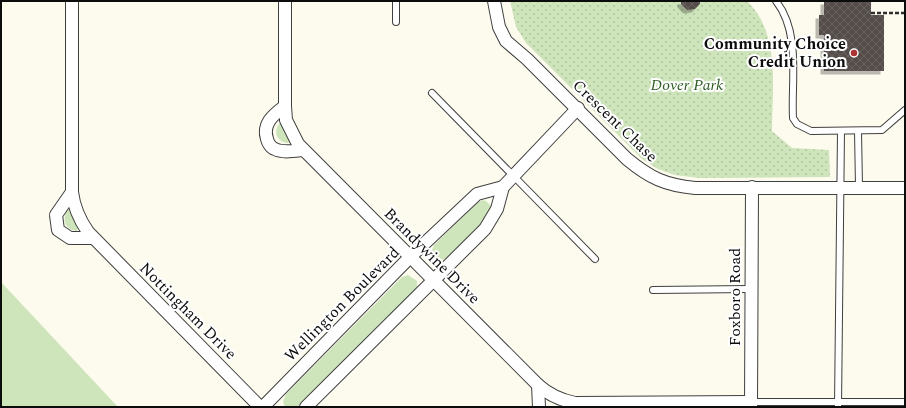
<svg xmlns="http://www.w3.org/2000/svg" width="906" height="408" font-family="Spectral,serif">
  <defs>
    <pattern id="park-dots" width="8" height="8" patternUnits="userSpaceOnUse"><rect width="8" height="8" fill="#cee4ba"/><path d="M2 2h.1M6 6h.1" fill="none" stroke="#b0c29f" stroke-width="1.8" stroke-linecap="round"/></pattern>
    <pattern id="building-cross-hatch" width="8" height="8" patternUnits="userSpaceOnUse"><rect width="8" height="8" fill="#544e4a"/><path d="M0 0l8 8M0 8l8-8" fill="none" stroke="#686360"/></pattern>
    <filter id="shadow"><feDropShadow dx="-3.5" dy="3.5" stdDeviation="0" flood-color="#0004"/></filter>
  </defs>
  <rect width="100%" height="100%" fill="#fdfbee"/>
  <g fill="#cee4ba">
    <path d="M281 122 290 140 288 143C276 142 272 130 281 122Z"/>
    <polygon points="483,200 486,201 491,206 489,216 447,258 439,261 432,257 431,253 434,245 477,203"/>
    <path d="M69 209 78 228 77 231C64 230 61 217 69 209Z"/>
    <polygon points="408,275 417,281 417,288 415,291 299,407 285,407 283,402 286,394 402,277"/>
    <polygon points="1,282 117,406 116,407 1,407"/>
  </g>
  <path fill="url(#park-dots)" d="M510 1H747C781 34 772 88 772 131L792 148 829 150 830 177 699 178 675 175 658 169 642 159 526 43 516 27Z"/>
  <g fill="url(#building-cross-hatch)" filter="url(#shadow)">
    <polygon points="681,1 700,1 700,4 695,9 687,10 681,4"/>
    <polygon points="824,1 871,1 871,15 884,15 884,71 824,71 824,35 819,35 819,15 824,15"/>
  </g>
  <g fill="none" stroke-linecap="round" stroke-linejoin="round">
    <g stroke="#3f3f3f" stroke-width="8">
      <g id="lane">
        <path d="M776 1C801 33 791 81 793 118L797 124 811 131 882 130 905 110"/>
        <polyline points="396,22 396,1"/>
        <polyline points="432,93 595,259"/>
        <polyline points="858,131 859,187"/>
        <polyline points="653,290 750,289"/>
        <polyline points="751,402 905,402"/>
        <polyline points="838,407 841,131"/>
      </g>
    </g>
    <g stroke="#3f3f3f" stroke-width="14">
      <g id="street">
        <path d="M72 1V192C74 208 79 219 88 232L260 407"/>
        <path d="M285 1V106L286 120 298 144 538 385C549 395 560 400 575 403L751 402"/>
        <path d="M494 1 499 27 506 41 527 59 627 159C650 178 665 185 695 188H905"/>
        <path d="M285 106C273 115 262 124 267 139 268 143 271 148 275 149 282 153 294 151 303 150"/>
        <polyline points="72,192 56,215 58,230 70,238 93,238"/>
        <polyline points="538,385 539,407"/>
        <polyline points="263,407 410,257 477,194 503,187"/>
        <polyline points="306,407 485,229 497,209 503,187 578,108"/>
        <polyline points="751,407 752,187"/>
      </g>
    </g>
    <polyline stroke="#2e2e2e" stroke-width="2.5" stroke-dasharray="4 2" stroke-linecap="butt" points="871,13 905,13"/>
    <use href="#lane" stroke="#fff" stroke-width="6"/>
    <use href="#street" stroke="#fff" stroke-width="12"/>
  </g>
  <circle fill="#af3232" stroke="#fff" stroke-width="1.5" cx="854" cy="53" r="4"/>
  <g text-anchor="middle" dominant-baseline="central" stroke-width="4" stroke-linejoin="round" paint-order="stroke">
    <g font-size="16" font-weight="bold" fill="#0c0c0c" stroke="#fff" text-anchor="end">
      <text x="846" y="44">Community Choice<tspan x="846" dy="18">Credit Union</tspan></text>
    </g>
    <g font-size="16" font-style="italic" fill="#2d5e23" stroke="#fff">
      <text x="687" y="85">Dover Park</text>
    </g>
    <g font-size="16" fill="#0c0c0c" stroke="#fff">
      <text transform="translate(615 121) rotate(44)">Crescent Chase</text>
      <text transform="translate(432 256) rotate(45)">Brandywine Drive</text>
      <text transform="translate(735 297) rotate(-90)">Foxboro Road</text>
      <text transform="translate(342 304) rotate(-45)">Wellington Boulevard</text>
      <text transform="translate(188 311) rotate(45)">Nottingham Drive</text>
    </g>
  </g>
  <rect width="906" height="408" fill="none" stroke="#0c0c0c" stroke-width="4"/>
</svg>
